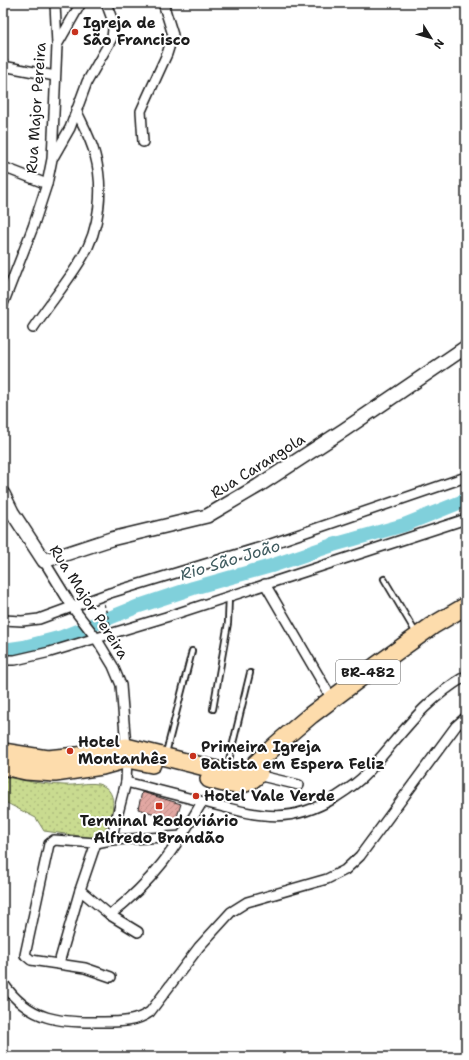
<svg xmlns="http://www.w3.org/2000/svg" width="469" height="1060" font-family="'Shantell Sans',sans-serif">
  <defs>
    <pattern id="park-dots" width="8" height="8" patternUnits="userSpaceOnUse"><rect width="8" height="8" fill="#c9db90"/><path d="M2 2h.1M6 6h.1" fill="none" stroke="#acbb7c" stroke-width="1.8" stroke-linecap="round"/></pattern>
    <pattern id="building-hatch" width="6" height="6" patternUnits="userSpaceOnUse"><rect width="6" height="6" fill="#e2a7a2"/><path d="M-1 1l2-2M0 6l6-6M5 7l2-2" fill="none" stroke="#c18f8b"/></pattern>
  </defs>
  <rect width="100%" height="100%" fill="#fff"/>
  <filter id="ink" filterUnits="userSpaceOnUse"><feTurbulence type="fractalNoise" baseFrequency=".025" numOctaves="2"/><feDisplacementMap in="SourceGraphic" scale="8" xChannelSelector="R" yChannelSelector="G"/><feConvolveMatrix kernelMatrix="1 2 1 2 8 2 1 2 1" color-interpolation-filters="sRGB"/></filter>
  <g filter="url(#ink)">
    <path fill="url(#park-dots)" stroke="#727c56" d="M3 776C23 781 43 784 64 785 75 786 88 782 98 784 119 789 114 814 106 828 103 832 98 835 94 838L44 831 36 818 3 801Z"/>
    <g fill="none" stroke-linecap="round" stroke-linejoin="round">
      <polyline stroke="#80d0db" stroke-width="14" points="3,650 24,647 62,637 139,606 193,588 271,566 333,545 404,525 466,500"/>
    </g>
    <polygon fill="url(#building-hatch)" stroke="#1c1c1c" points="142,792 181,804 176,820 138,809"/>
    <g fill="none" stroke-linecap="round" stroke-linejoin="round">
      <g stroke="#1c1c1c" stroke-width="8">
        <g id="lane">
          <polyline points="384,579 416,633"/>
          <polyline points="213,709 228,623 229,596"/>
          <polyline points="166,753 192,651"/>
          <polyline points="227,768 250,673"/>
        </g>
      </g>
      <g stroke="#1c1c1c" stroke-width="12">
        <g id="street">
          <polyline points="57,45 81,3"/>
          <polyline points="3,66 55,76"/>
          <polyline points="143,142 141,111 167,54 173,35 163,3"/>
          <polyline points="54,156 70,128 87,82 112,38 113,29 112,19 106,3"/>
          <polyline points="3,167 47,184"/>
          <polyline points="3,304 33,227 47,184 52,159 57,45 55,3"/>
          <path d="M33 328C49 304 67 283 82 258 100 229 104 188 95 155 91 139 83 125 76 110"/>
          <polyline points="44,561 73,608 96,638 113,666 121,685 127,759 126,782 111,840"/>
          <polyline points="265,584 332,699"/>
          <polyline points="3,620 22,621 39,619 110,593 268,545 466,477"/>
          <polyline points="3,660 15,660 50,652 166,617 466,519"/>
          <polyline points="257,775 299,785"/>
          <path d="M126 782C153 789 181 796 208 803 259 816 288 826 336 797 347 790 358 783 367 773 401 736 421 702 466 676"/>
          <polyline points="80,890 110,915 138,932"/>
          <path d="M110 915C154 880 175 849 202 802"/>
          <polyline points="59,963 80,890 96,843"/>
          <polyline points="111,977 85,968 31,960 25,955 49,844 54,840 96,843 111,840 183,836"/>
          <path d="M3 983C29 1021 60 1023 103 1022 120 1022 136 1022 150 1012L199 947 231 912 247 902 327 879 345 870 360 856 456 726 466 717"/>
        </g>
      </g>
      <g stroke="#1c1c1c" stroke-width="16">
        <polyline id="secondary" points="3,494 12,512 44,561 111,539 207,516 258,486 344,430 466,347"/>
      </g>
      <g stroke="#1c1c1c" stroke-width="20">
        <g id="highway">
          <polyline points="3,752 47,759 77,756 126,747 229,773 241,773 249,770 277,744 311,715 376,666 432,626 466,606"/>
          <polyline points="3,766 26,771 55,773 102,766 127,759 152,764"/>
          <path d="M209 779C228 784 244 791 259 773"/>
        </g>
      </g>
      <polyline stroke="#1c1c1c" stroke-width="1.5" stroke-dasharray="3 3" stroke-linecap="butt" points="104,604 110,625"/>
      <use href="#lane" stroke="#fff" stroke-width="4.5"/>
      <use href="#street" stroke="#fff" stroke-width="9"/>
      <use href="#secondary" stroke="#fff" stroke-width="13"/>
      <use href="#highway" stroke="#fddcac" stroke-width="17"/>
    </g>
  </g>
  <g fill="#c8321e" stroke="#fff" stroke-width="1.5">
    <circle cx="75" cy="32" r="4"/>
    <circle cx="70" cy="751" r="4"/>
    <circle cx="193" cy="756" r="4"/>
    <circle cx="196" cy="796" r="4"/>
    <rect x="155" y="802" width="8" height="8" rx="2"/>
  </g>
  <g text-anchor="middle" dominant-baseline="central" stroke-width="4" stroke-linejoin="round" paint-order="stroke">
    <rect fill="#fff" stroke="#606060" stroke-width="1" x="336" y="660" width="64" height="24" rx="3"/>
    <g font-size="14" font-weight="bold" fill="#1c1c1c">
      <text x="368" y="672">BR-482</text>
    </g>
    <g font-size="15" font-weight="bold" fill="#1c1c1c" stroke="#fff" text-anchor="start">
      <text x="83" y="23">Igreja de<tspan x="83" dy="17">São Francisco</tspan></text>
      <text x="78" y="742">Hotel<tspan x="78" dy="17">Montanhês</tspan></text>
      <text x="201" y="747">Primeira Igreja<tspan x="201" dy="17">Batista em Espera Feliz</tspan></text>
      <text x="204" y="796">Hotel Vale Verde</text>
      <text x="159" y="821" text-anchor="middle">Terminal Rodoviário<tspan x="159" dy="17">Alfredo Brandão</tspan></text>
    </g>
    <g font-size="15" fill="#1c1c1c" stroke="#fff">
      <text transform="translate(36 108) rotate(-86)">Rua Major Pereira</text>
      <text transform="translate(258 466) rotate(-32)">Rua Carangola</text>
      <text transform="translate(89 602) rotate(57)">Rua Major Pereira</text>
    </g>
    <g font-size="16" font-style="italic" fill="#3f5b5f" stroke="#fff">
      <text transform="translate(230 560) rotate(-17)">Rio São João</text>
    </g>
  </g>
  <rect width="469" height="1060" fill="none" stroke="#fff" stroke-width="16"/>
  <rect x="8" y="8" width="453" height="1044" fill="none" stroke="#1c1c1c" stroke-width="1.5" filter="url(#ink)"/>
  <g transform="translate(431 38) rotate(127)" stroke="#ffffff" stroke-width="3" paint-order="stroke">
  <path d="M0-3L7 15L0 10L-7 15Z" fill="#1c1c1c"/>
  <text y="-6" font-size="11" font-weight="bold" text-anchor="middle" fill="#1c1c1c">N</text>
  </g>
</svg>
